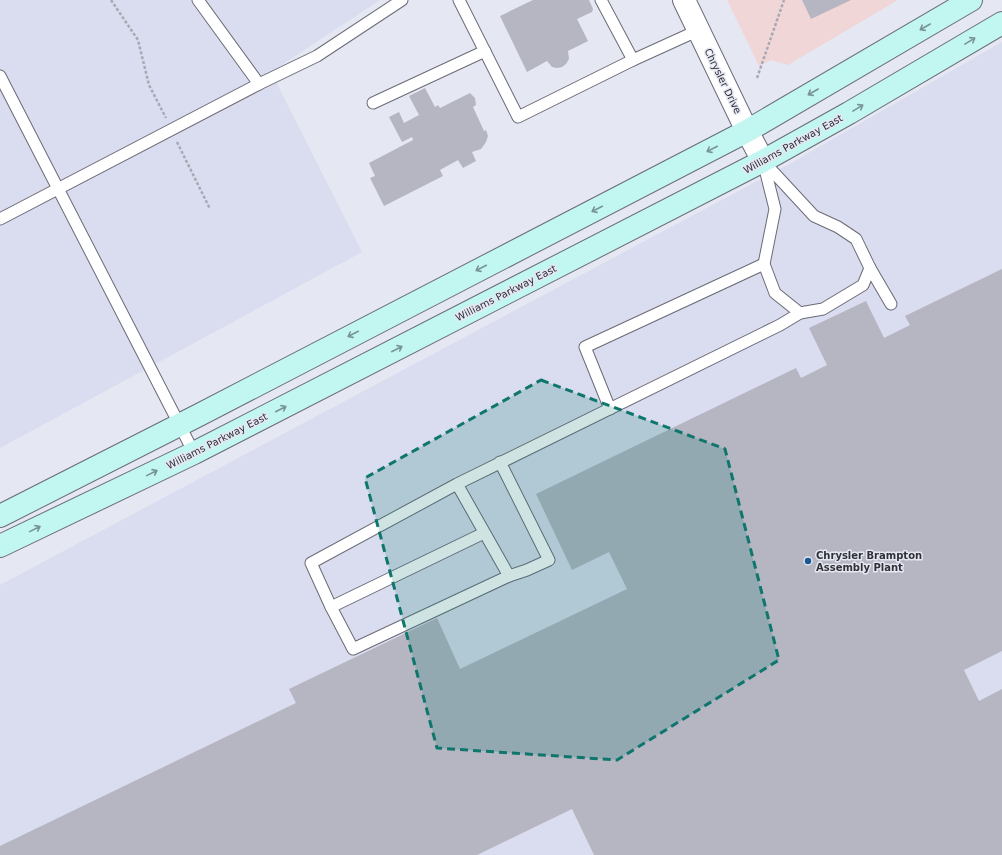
<svg xmlns="http://www.w3.org/2000/svg" width="1002" height="855" font-family="'DejaVu Sans',sans-serif">
  <rect width="100%" height="100%" fill="#e5e7f3"/>
  <polygon fill="#f1d6d8" points="727,0 898,0 788,65 771,60 759,66"/>
  <g fill="#dadcef">
    <polygon points="0,0 380,0 271,72 362,252 0,448"/>
    <polygon points="1002,42 1002,855 0,855 0,585 793,162"/>
  </g>
  <g fill="#b5b6c2">
    <polygon points="533,0 589,0 593,9 592,12 577,19 588,41 568,51 569,59 566,64 562,67 557,68 552,67 547,61 527,72 500,16"/>
    <polygon points="802,0 851,0 811,19"/>
    <polygon points="425,88 435,107 438,105 440,108 470,93 475,98 476,105 473,107 484,131 486,130 488,136 486,142 481,149 472,152 476,161 463,168 458,160 440,170 443,176 384,206 370,178 375,176 369,163 413,140 412,137 402,142 389,117 399,112 404,123 419,115 409,96"/>
    <polygon points="1002,269 1002,651 964,670 979,701 1002,689 1002,855 594,855 572,809 477,855 0,855 0,846 296,703 289,689 437,618 460,669 627,589 609,552 572,570 536,494 796,368 801,378 827,365 809,328 866,301 884,338 910,325 905,316"/>
  </g>
  <g fill="none" stroke-linecap="round" stroke-linejoin="round">
    <g stroke="#6a6b76" stroke-width="13">
      <g id="service">
        <polyline points="198,0 259,84"/>
        <polyline points="459,0 518,117 633,60"/>
        <polyline points="601,0 633,60 699,30"/>
        <polyline points="0,76 194,453"/>
        <polyline points="373,103 485,51"/>
        <polygon points="763,161 814,216 838,227 856,239 870,268 863,285 823,309 800,313 775,293 764,264 775,209"/>
        <polyline points="0,219 259,84 317,56 402,0"/>
        <polyline points="870,268 891,304"/>
        <polyline points="610,409 585,347 764,264"/>
        <polyline points="500,462 549,560 527,570 509,576"/>
        <polyline points="457,484 509,576 353,649 331,607 311,563 457,484 780,325 800,313"/>
        <polyline points="331,607 484,533"/>
      </g>
    </g>
    <g stroke="#6a6b76" stroke-width="24">
      <polyline id="tertiary" points="684,0 747,131 763,161"/>
    </g>
    <g stroke="#6a6b76" stroke-width="24">
      <g id="secondary">
        <polyline points="0,516 199,415 747,131 971,0"/>
        <polyline points="0,546 194,453 763,161 849,113 1002,23"/>
      </g>
    </g>
    <g stroke="#a7a9b3" stroke-width="2.5" stroke-dasharray="3 2" stroke-linecap="butt">
      <polyline points="111,0 138,40 149,85 166,118"/>
      <polyline points="757,78 784,0"/>
      <polyline points="177,142 210,209"/>
    </g>
    <use href="#service" stroke="#fff" stroke-width="11"/>
    <use href="#tertiary" stroke="#fff" stroke-width="22"/>
    <use href="#secondary" stroke="#c1f6f1" stroke-width="22"/>
  </g>
  <defs><path id="oneway-shaft" d="M-6 0H5M1.5-3L5.5 0L1.5 3" fill="none" stroke-width="1.6" stroke-linecap="round" stroke-linejoin="round"/></defs>
  <g stroke="#789494">
    <use href="#oneway-shaft" transform="translate(925 27) rotate(150)"/>
    <use href="#oneway-shaft" transform="translate(970 41) rotate(-31)"/>
    <use href="#oneway-shaft" transform="translate(813 92) rotate(150)"/>
    <use href="#oneway-shaft" transform="translate(858 108) rotate(-31)"/>
    <use href="#oneway-shaft" transform="translate(712 149) rotate(153)"/>
    <use href="#oneway-shaft" transform="translate(597 209) rotate(153)"/>
    <use href="#oneway-shaft" transform="translate(481 268) rotate(153)"/>
    <use href="#oneway-shaft" transform="translate(353 334) rotate(153)"/>
    <use href="#oneway-shaft" transform="translate(397 349) rotate(-27)"/>
    <use href="#oneway-shaft" transform="translate(281 409) rotate(-27)"/>
    <use href="#oneway-shaft" transform="translate(152 473) rotate(-26)"/>
    <use href="#oneway-shaft" transform="translate(35 529) rotate(-26)"/>
  </g>
  <path fill="#0f766e" fill-opacity="0.2" stroke="#0f766e" stroke-width="3" stroke-dasharray="8 5" stroke-linejoin="round" d="M541 380 725 449 779 660 617 760 437 748 365 478Z"/>
  <circle fill="#175a8f" stroke="#e5e7f3" stroke-width="1.5" cx="808" cy="561" r="4"/>
  <g text-anchor="middle" dominant-baseline="central" stroke-width="3" stroke-linejoin="round" paint-order="stroke">
    <g font-size="10" fill="#303136" stroke="#e5e7f3">
      <text transform="translate(723 81) rotate(64)">Chrysler Drive</text>
      <text transform="translate(793 144) rotate(-29)">Williams Parkway East</text>
      <text transform="translate(506 293) rotate(-27)">Williams Parkway East</text>
      <text transform="translate(217 441) rotate(-27)">Williams Parkway East</text>
    </g>
    <g font-size="10" font-weight="bold" fill="#303136" stroke="#e5e7f3" text-anchor="start">
      <text x="816" y="555">Chrysler Brampton<tspan x="816" dy="12">Assembly Plant</tspan></text>
    </g>
  </g>
</svg>
